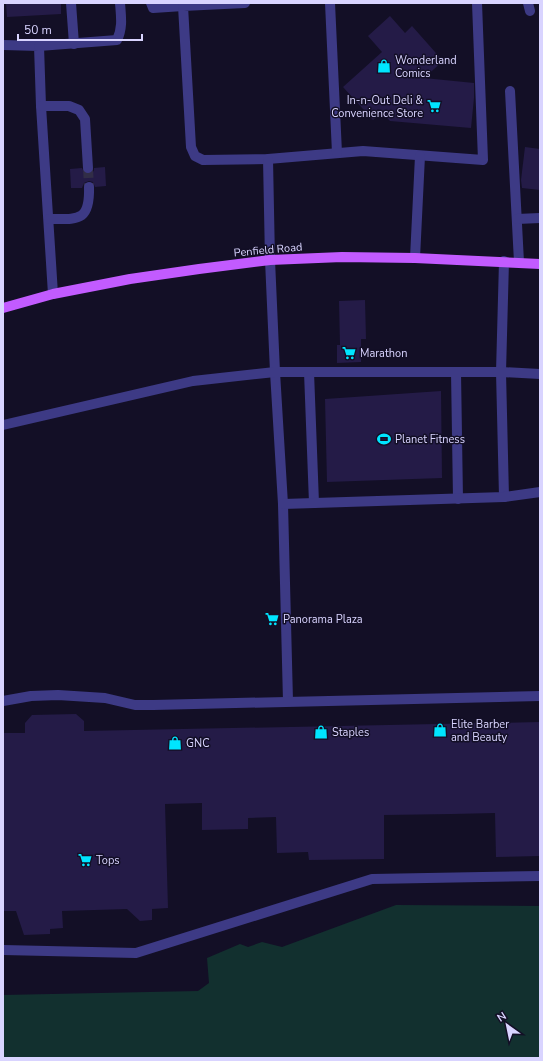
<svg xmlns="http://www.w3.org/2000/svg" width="543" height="1061" font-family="'Nunito Sans',sans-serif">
  <rect width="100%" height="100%" fill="#130f26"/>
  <polygon fill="#12302f" points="396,905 540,906 540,1058 3,1058 3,995 198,991 209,983 207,958 240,944 248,947 262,942 282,947"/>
  <g fill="#241b47">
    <polygon points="6,3 61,3 61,14 7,17"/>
    <polygon points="390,16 405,33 412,26 443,61 424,78 474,83 474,98 471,128 390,121 382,112 373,120 343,87 382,52 368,36"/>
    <polygon points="525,147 540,149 540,190 522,188 521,180"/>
    <polygon points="105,167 106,186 95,187 93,182 89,181 84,183 82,188 71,188 70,169 82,168 85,174 89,174 94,171 94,168"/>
    <polygon points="365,300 366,339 361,339 361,362 337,363 337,345 340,345 339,301"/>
    <polygon points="441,391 442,478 327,482 325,399"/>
    <polygon points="76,714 84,721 84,731 540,722 540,842 539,842 539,856 496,857 495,813 452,814 384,815 384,859 309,860 308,852 277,853 276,817 248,818 248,829 202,830 202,803 165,804 168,908 152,909 152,920 140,921 127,909 62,911 63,928 50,929 50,934 24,935 16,911 3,911 3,733 25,733 25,723 32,715"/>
  </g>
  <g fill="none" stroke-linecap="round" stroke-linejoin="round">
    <polyline stroke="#312d47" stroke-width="10" stroke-dasharray="10 5" stroke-linecap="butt" points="88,168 89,187"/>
    <g stroke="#3d3a85" stroke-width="10">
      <polyline points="71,3 74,44"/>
      <polyline points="151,3 153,8 183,6"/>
      <polyline points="245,3 183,6 191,147 195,156 203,160 268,159 363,151 483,160 477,3"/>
      <polyline points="330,3 337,153"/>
      <polyline points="528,3 530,11"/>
      <polyline points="3,45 39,46 41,106 53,294"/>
      <path d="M39 46 117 40C123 28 121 16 120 3"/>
      <polyline points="510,91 519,262"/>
      <polyline points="41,106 69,106 79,110 85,119 88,168"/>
      <polyline points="268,159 270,260 275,372 283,504 288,701"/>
      <path d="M49 219C78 219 90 222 89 187"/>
      <polyline points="517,219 540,218"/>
      <polyline points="415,258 420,156"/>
      <polyline points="504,261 501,372 504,497"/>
      <polyline points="309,372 314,503"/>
      <polyline points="456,372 458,499"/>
      <polyline points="3,425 193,381 275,372 501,372 540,374"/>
      <polyline points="283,504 504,497 540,492"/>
      <polyline points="3,701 31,696 58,695 105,698 135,705 153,705 540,696"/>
      <polyline points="3,950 136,953 372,879 540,876"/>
    </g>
    <polyline stroke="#c25bff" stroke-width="10" points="3,308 53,294 130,279 199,269 270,260 342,257 415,258 540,264"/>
  </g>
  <defs>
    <g id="shop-bare" transform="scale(1.08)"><path d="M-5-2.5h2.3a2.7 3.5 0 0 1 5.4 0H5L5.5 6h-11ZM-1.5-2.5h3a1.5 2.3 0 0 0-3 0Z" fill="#00e5ff" stroke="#130f26" stroke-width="2.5" paint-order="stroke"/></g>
    <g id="supermarket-bare" transform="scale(1.08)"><path d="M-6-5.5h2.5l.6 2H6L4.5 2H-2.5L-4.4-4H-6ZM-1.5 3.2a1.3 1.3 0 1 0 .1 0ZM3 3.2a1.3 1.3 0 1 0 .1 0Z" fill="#00e5ff" stroke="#130f26" stroke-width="2.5" paint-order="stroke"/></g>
    <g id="stadium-bare" transform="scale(1.08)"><path d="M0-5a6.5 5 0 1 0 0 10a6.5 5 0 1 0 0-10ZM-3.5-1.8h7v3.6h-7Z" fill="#00e5ff" stroke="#130f26" stroke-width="2.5" paint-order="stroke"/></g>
  </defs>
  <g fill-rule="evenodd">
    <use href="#shop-bare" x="384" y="66"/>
    <use href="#supermarket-bare" x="434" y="106"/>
    <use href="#supermarket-bare" x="349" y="353"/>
    <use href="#stadium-bare" x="384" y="439"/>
    <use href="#supermarket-bare" x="272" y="619"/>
    <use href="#shop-bare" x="440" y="730"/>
    <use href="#shop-bare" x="321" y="732"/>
    <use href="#shop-bare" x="175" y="743"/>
    <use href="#supermarket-bare" x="85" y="860"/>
  </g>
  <g text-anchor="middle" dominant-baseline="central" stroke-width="3" stroke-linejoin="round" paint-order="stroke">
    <g font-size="11" fill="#d9d4ff" stroke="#130f26" text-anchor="start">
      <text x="395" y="60">Wonderland<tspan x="395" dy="13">Comics</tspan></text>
      <text x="423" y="100" text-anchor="end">In-n-Out Deli &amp;<tspan x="423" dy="13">Convenience Store</tspan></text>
      <text x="360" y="353">Marathon</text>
      <text x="395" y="439">Planet Fitness</text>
      <text x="283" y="619">Panorama Plaza</text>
      <text x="451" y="724">Elite Barber<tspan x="451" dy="13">and Beauty</tspan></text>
      <text x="332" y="732">Staples</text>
      <text x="186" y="743">GNC</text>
      <text x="96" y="860">Tops</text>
    </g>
    <g font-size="11" fill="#d9d4ff" stroke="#130f26">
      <text transform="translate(268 250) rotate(-5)">Penfield Road</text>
    </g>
  </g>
  <rect width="543" height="1061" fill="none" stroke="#d9d4ff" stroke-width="8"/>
  <g transform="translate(507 1025) rotate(327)" stroke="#130f26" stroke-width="3" paint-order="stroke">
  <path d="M0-3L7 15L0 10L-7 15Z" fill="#d9d4ff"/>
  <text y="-6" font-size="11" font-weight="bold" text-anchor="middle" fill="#d9d4ff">N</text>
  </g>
  <path d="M18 34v6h124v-6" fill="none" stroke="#d9d4ff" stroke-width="2"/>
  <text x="24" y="34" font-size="12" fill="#d9d4ff" stroke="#130f26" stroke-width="3" paint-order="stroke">50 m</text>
</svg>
